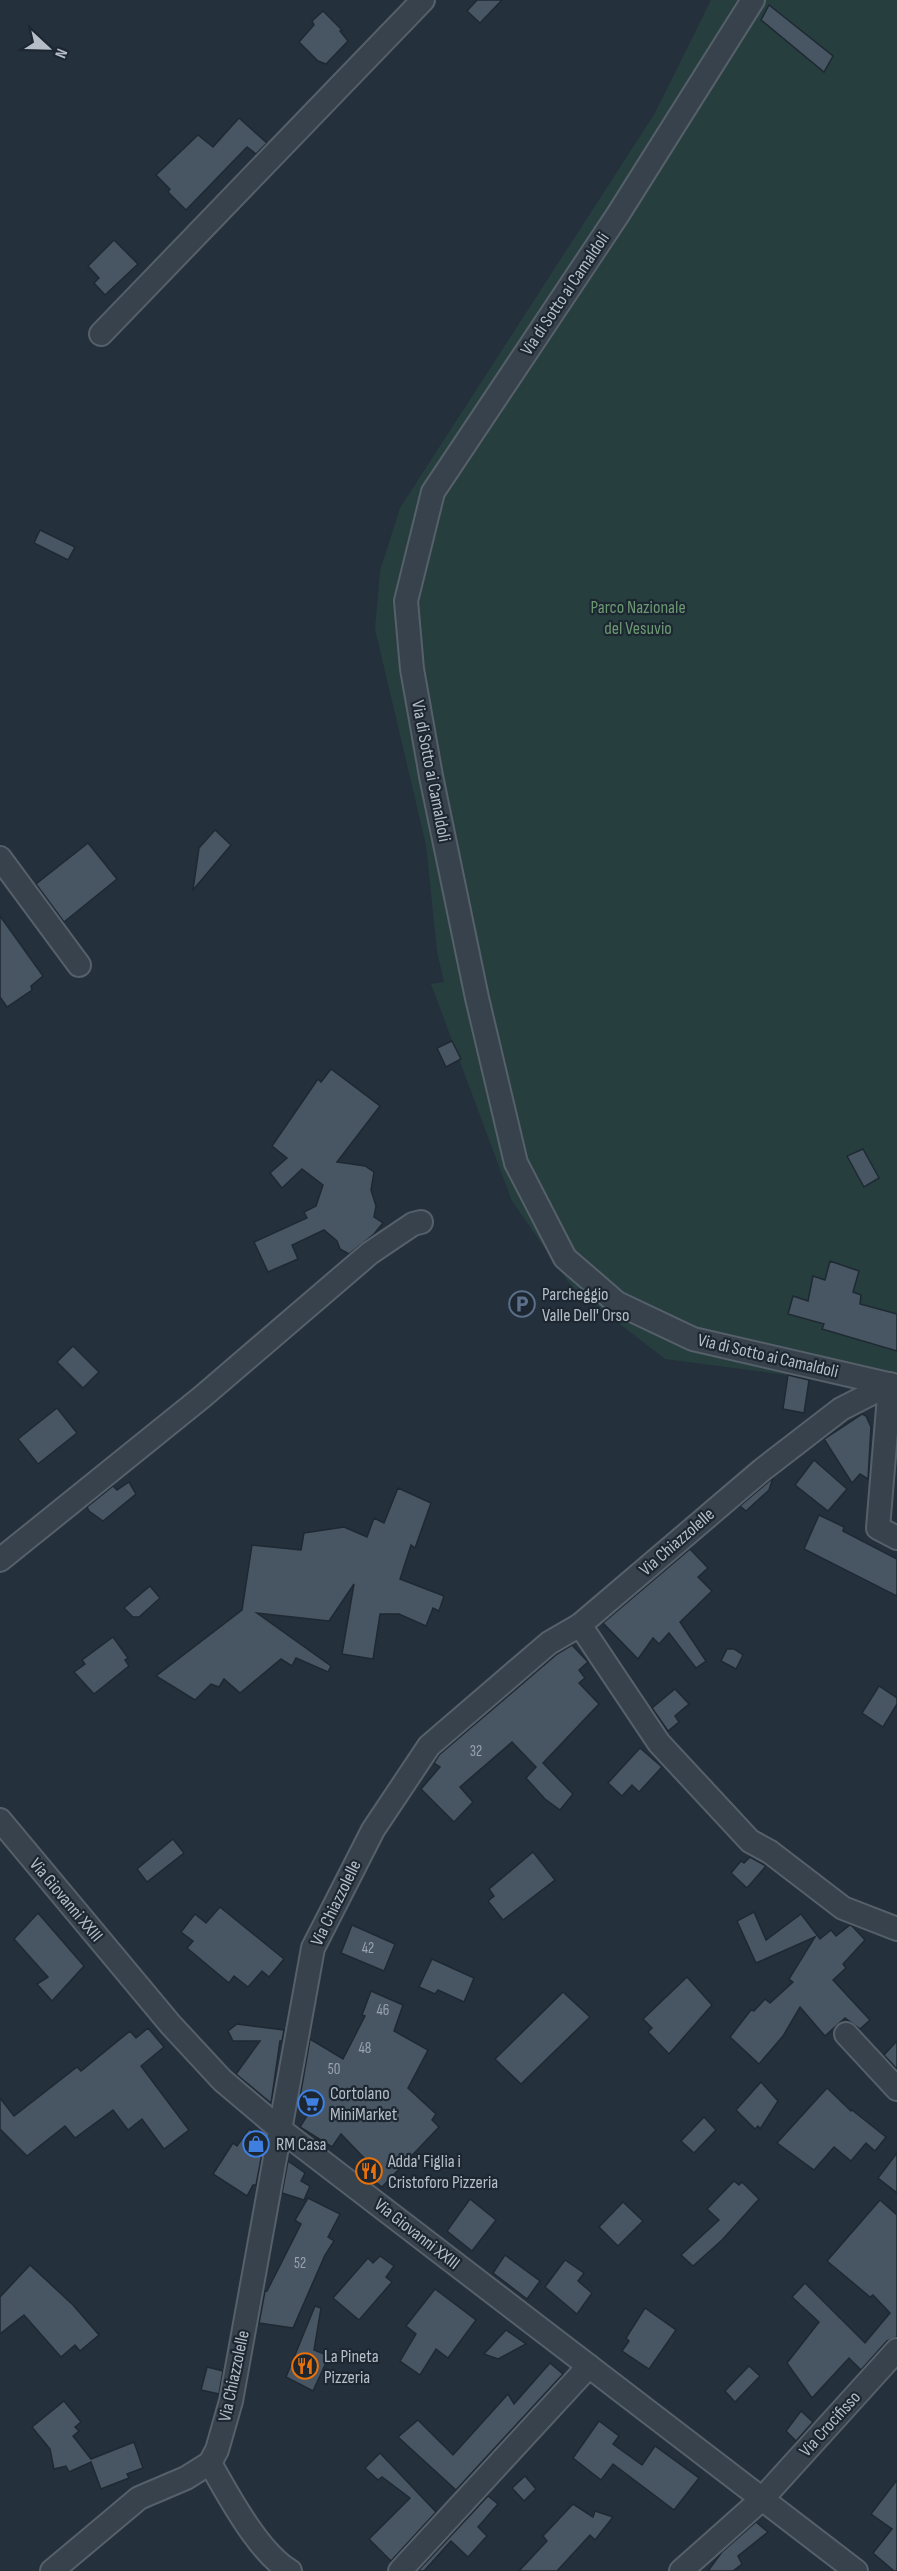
<svg xmlns="http://www.w3.org/2000/svg" width="897" height="2571" font-family="'Sofia Sans Condensed',sans-serif">
  <rect width="100%" height="100%" fill="#24303c"/>
  <polygon fill="#273e3e" points="711,0 897,0 897,1400 847,1383 665,1359 572,1287 512,1201 431,984 444,982 437,951 426,845 375,629 380,571 400,508 655,113"/>
  <g fill="#485663" stroke="#1f2933" stroke-width="1.5">
    <polygon points="477,0 502,0 480,23 467,11"/>
    <polygon points="769,5 833,56 824,72 761,20"/>
    <polygon points="323,11 342,30 340,31 348,41 326,64 318,61 299,42 314,25 312,21"/>
    <polygon points="239,118 267,143 256,154 247,147 186,210 168,192 170,189 156,175 198,135 213,147"/>
    <polygon points="114,240 138,264 105,295 94,283 99,278 88,266"/>
    <polygon points="40,530 75,547 68,560 34,543"/>
    <polygon points="215,830 231,845 193,890 199,848"/>
    <polygon points="88,843 117,879 64,922 36,884"/>
    <polygon points="0,916 43,976 31,986 32,990 7,1007 0,997"/>
    <polygon points="452,1041 461,1059 446,1067 437,1048"/>
    <polygon points="331,1069 380,1106 337,1162 365,1166 374,1172 371,1190 376,1206 374,1217 383,1223 374,1234 349,1254 340,1249 337,1241 324,1230 292,1245 298,1259 268,1272 254,1242 307,1218 304,1212 316,1206 323,1185 302,1169 282,1188 270,1173 287,1158 272,1146 318,1079 321,1082"/>
    <polygon points="863,1149 879,1178 864,1187 847,1156"/>
    <polygon points="830,1261 859,1271 853,1292 861,1295 860,1304 897,1314 897,1351 822,1329 824,1324 788,1314 793,1296 808,1301 813,1276 825,1280"/>
    <polygon points="73,1346 99,1372 83,1388 57,1362"/>
    <polygon points="788,1375 809,1380 804,1413 783,1409"/>
    <polygon points="57,1408 77,1433 38,1464 18,1439"/>
    <polygon points="862,1414 866,1416 871,1427 868,1479 860,1474 852,1483 824,1439"/>
    <polygon points="814,1460 847,1489 828,1511 795,1485"/>
    <polygon points="773,1478 769,1490 746,1511 740,1506"/>
    <polygon points="129,1482 136,1494 103,1521 89,1511 87,1507 113,1486 117,1490"/>
    <polygon points="398,1488 431,1503 415,1548 411,1545 400,1579 444,1596 439,1611 433,1608 426,1626 399,1614 380,1614 373,1659 342,1654 354,1584 329,1621 257,1613 331,1666 328,1672 296,1658 292,1666 281,1659 240,1693 224,1679 219,1687 211,1684 195,1700 156,1676 242,1610 252,1545 301,1550 304,1533 344,1527 367,1537 374,1518 384,1523"/>
    <polygon points="819,1515 844,1527 843,1531 897,1559 897,1596 804,1549"/>
    <polygon points="690,1549 708,1568 698,1577 712,1591 680,1622 706,1661 696,1668 669,1633 659,1644 653,1638 638,1659 603,1623"/>
    <polygon points="150,1586 160,1598 139,1617 133,1617 124,1608"/>
    <polygon points="113,1637 128,1658 125,1660 129,1666 94,1694 74,1672 85,1664 82,1660"/>
    <polygon points="572,1645 588,1662 579,1670 585,1678 579,1683 599,1704 543,1763 573,1794 560,1810 545,1799 526,1778 536,1767 512,1742 460,1787 473,1802 454,1822 421,1789 440,1767 434,1763 439,1755 557,1654"/>
    <polygon points="727,1649 734,1649 743,1655 736,1669 721,1661"/>
    <polygon points="879,1686 897,1698 897,1704 883,1727 862,1713"/>
    <polygon points="675,1689 689,1704 675,1716 679,1722 668,1731 652,1708"/>
    <polygon points="640,1748 662,1767 639,1792 632,1785 622,1796 608,1783"/>
    <polygon points="173,1839 184,1853 147,1882 137,1869"/>
    <polygon points="533,1852 555,1880 503,1920 488,1901 494,1896 489,1889"/>
    <polygon points="750,1857 766,1866 747,1888 731,1873 741,1861 744,1863"/>
    <polygon points="220,1907 284,1959 269,1977 262,1971 248,1987 234,1976 229,1983 187,1948 193,1941 181,1932 195,1914 206,1923"/>
    <polygon points="754,1912 766,1940 801,1914 820,1939 831,1930 836,1936 850,1925 853,1927 865,1940 843,1964 846,1968 833,1980 870,2020 860,2029 845,2018 825,2036 800,2007 783,2036 759,2064 730,2037 751,2010 754,2011 765,1999 770,2003 793,1982 789,1979 815,1937 756,1963 737,1921"/>
    <polygon points="38,1913 84,1966 52,2001 37,1984 48,1977 14,1939"/>
    <polygon points="352,1925 395,1944 384,1971 341,1953"/>
    <polygon points="432,1959 474,1978 464,2002 438,1990 435,1994 419,1987"/>
    <polygon points="687,1977 712,2005 669,2054 648,2032 652,2028 643,2019"/>
    <polygon points="371,1991 403,2005 394,2031 428,2050 408,2088 436,2114 432,2120 439,2127 382,2187 360,2170 367,2161 341,2134 332,2147 300,2127 310,2111 299,2103 310,2039 343,2059 365,2016 362,2015"/>
    <polygon points="563,1992 590,2017 521,2084 495,2059"/>
    <polygon points="237,2024 284,2030 282,2041 280,2041 271,2103 236,2074 260,2041 233,2041 228,2031"/>
    <polygon points="148,2028 164,2047 141,2066 189,2130 164,2149 142,2119 128,2130 113,2110 75,2138 65,2126 27,2156 0,2129 0,2098 14,2116 77,2067 81,2071 130,2031 136,2038"/>
    <polygon points="897,2041 897,2069 884,2055"/>
    <polygon points="761,2082 778,2101 760,2129 758,2126 755,2129 736,2110"/>
    <polygon points="827,2088 851,2111 852,2110 886,2137 875,2151 866,2143 851,2161 834,2147 814,2170 777,2143"/>
    <polygon points="704,2117 716,2130 694,2153 681,2141"/>
    <polygon points="249,2129 265,2138 256,2185 253,2185 247,2196 213,2174 233,2143 237,2146"/>
    <polygon points="897,2153 897,2193 878,2178"/>
    <polygon points="288,2161 305,2173 301,2181 310,2186 304,2200 282,2193"/>
    <polygon points="734,2181 739,2185 742,2182 759,2199 722,2240 693,2266 681,2255 719,2220 707,2209"/>
    <polygon points="308,2198 340,2214 328,2237 334,2241 325,2255 293,2328 259,2323 265,2291 267,2291 301,2224 295,2220"/>
    <polygon points="470,2199 496,2220 472,2251 447,2231"/>
    <polygon points="880,2200 897,2215 897,2337 887,2341 861,2370 849,2358 812,2398 787,2363 819,2322 792,2297 805,2283 865,2343 890,2313 873,2295 870,2297 827,2261"/>
    <polygon points="623,2202 643,2221 618,2246 599,2227"/>
    <polygon points="505,2255 540,2281 527,2299 493,2273"/>
    <polygon points="380,2256 394,2266 386,2277 392,2282 359,2320 333,2298 368,2258 373,2263"/>
    <polygon points="565,2260 584,2273 578,2281 592,2293 577,2314 545,2287"/>
    <polygon points="30,2265 73,2305 99,2335 80,2351 75,2345 61,2357 24,2315 0,2334 0,2297"/>
    <polygon points="435,2289 476,2320 448,2358 436,2349 420,2375 400,2361 416,2334 406,2326"/>
    <polygon points="315,2306 321,2308 314,2350 329,2356 313,2391 286,2377"/>
    <polygon points="645,2308 676,2330 649,2369 622,2351 629,2341 626,2338"/>
    <polygon points="506,2330 526,2344 498,2359 484,2354"/>
    <polygon points="550,2363 563,2374 456,2490 398,2437 418,2420 453,2455 508,2394 514,2404"/>
    <polygon points="749,2366 760,2376 735,2402 725,2391"/>
    <polygon points="207,2367 223,2371 219,2394 201,2390"/>
    <polygon points="64,2401 81,2422 75,2427 79,2431 73,2436 91,2459 134,2442 143,2468 127,2474 129,2478 101,2489 91,2462 69,2472 66,2466 54,2469 50,2449 32,2427"/>
    <polygon points="801,2411 813,2422 796,2441 786,2431"/>
    <polygon points="599,2421 619,2436 613,2444 642,2465 655,2446 699,2478 674,2510 613,2464 601,2480 573,2458"/>
    <polygon points="380,2453 436,2512 391,2561 369,2539 410,2498 382,2477 378,2480 365,2468"/>
    <polygon points="525,2476 536,2489 524,2501 512,2488"/>
    <polygon points="897,2480 897,2571 894,2571 873,2553 892,2529 871,2514"/>
    <polygon points="488,2496 498,2504 478,2527 487,2536 468,2557 451,2541 424,2571 418,2571"/>
    <polygon points="573,2504 593,2517 595,2511 613,2517 595,2540 590,2535 557,2571 519,2571 547,2541 543,2536"/>
    <polygon points="756,2522 768,2532 738,2556 742,2564 733,2571 708,2571 722,2552"/>
  </g>
  <g fill="none" stroke-linecap="round" stroke-linejoin="round">
    <g stroke="#56606a" stroke-width="26">
      <g id="minor">
        <polyline points="753,0 617,216 433,492 406,601 412,669 431,776 477,998 516,1163 565,1258 617,1303 693,1339 897,1386"/>
        <polyline points="101,334 423,0"/>
        <polyline points="0,858 79,965"/>
        <polyline points="0,1560 202,1397 370,1253 413,1224 421,1222"/>
        <polyline points="580,1625 659,1743 750,1841 770,1852 843,1908 897,1929"/>
        <polyline points="0,1820 171,2025 222,2080 281,2130 856,2571"/>
        <polyline points="846,2034 897,2089"/>
        <path d="M210 2463C228 2495 259 2553 290 2571"/>
        <polyline points="52,2571 139,2498 186,2478 210,2463 217,2450 231,2401 313,1948 373,1830 429,1746 549,1643 580,1625 762,1470 841,1409 890,1384 878,1528 897,1538"/>
        <polyline points="400,2571 589,2366"/>
        <polyline points="681,2571 762,2499 897,2350"/>
      </g>
    </g>
    <use href="#minor" stroke="#38424c" stroke-width="22"/>
  </g>
  <defs>
    <g id="parking-ring" transform="scale(1.35)"><circle r="9.5" fill="#1d2731" stroke="#5c6f8a" stroke-width="1.5"/><path d="M-3.5-5.5H1a3.5 3.5 0 0 1 0 7H-1V5.5H-3.5ZM-1-3.4V-.6H.8a1.4 1.4 0 0 0 0-2.8Z" fill="#5c6f8a"/></g>
    <g id="supermarket-ring" transform="scale(1.35)"><circle r="9.5" fill="#1d2731" stroke="#3f7fe0" stroke-width="1.5"/><path d="M-6-5.5h2.5l.6 2H6L4.5 2H-2.5L-4.4-4H-6ZM-1.5 3.2a1.3 1.3 0 1 0 .1 0ZM3 3.2a1.3 1.3 0 1 0 .1 0Z" fill="#3f7fe0"/></g>
    <g id="shop-ring" transform="scale(1.35)"><circle r="9.5" fill="#1d2731" stroke="#3f7fe0" stroke-width="1.5"/><path d="M-5-2.5h2.3a2.7 3.5 0 0 1 5.4 0H5L5.5 6h-11ZM-1.5-2.5h3a1.5 2.3 0 0 0-3 0Z" fill="#3f7fe0"/></g>
    <g id="restaurant-ring" transform="scale(1.35)"><circle r="9.5" fill="#1d2731" stroke="#e8710a" stroke-width="1.5"/><path d="M-5-6h1v4h1v-4h1v4h1v-4h1v5L-1.5 .5V6h-2V.5L-5-1ZM5-6V6H3V1.5H1.5Q1.5-4 5-6Z" fill="#e8710a"/></g>
  </defs>
  <g fill-rule="evenodd">
    <use href="#parking-ring" x="522" y="1304"/>
    <use href="#supermarket-ring" x="311" y="2103"/>
    <use href="#shop-ring" x="256" y="2144"/>
    <use href="#restaurant-ring" x="369" y="2171"/>
    <use href="#restaurant-ring" x="305" y="2366"/>
  </g>
  <g text-anchor="middle" dominant-baseline="central" stroke-width="4.5" stroke-linejoin="round" paint-order="stroke">
    <g font-size="15" fill="#99a3af">
      <text x="476" y="1751">32</text>
      <text x="368" y="1948">42</text>
      <text x="383" y="2010">46</text>
      <text x="365" y="2048">48</text>
      <text x="334" y="2069">50</text>
      <text x="300" y="2263">52</text>
    </g>
    <g font-size="18" fill="#b4bdc8" stroke="#1d2731">
      <text transform="translate(565 294) rotate(-56)">Via di Sotto ai Camaldoli</text>
      <text transform="translate(431 771) rotate(79)">Via di Sotto ai Camaldoli</text>
      <text transform="translate(768 1356) rotate(13)">Via di Sotto ai Camaldoli</text>
      <text transform="translate(677 1542) rotate(-41)">Via Chiazzolelle</text>
      <text transform="translate(66 1900) rotate(50)">Via Giovanni XXIII</text>
      <text transform="translate(336 1903) rotate(-64)">Via Chiazzolelle</text>
      <text transform="translate(417 2234) rotate(38)">Via Giovanni XXIII</text>
      <text transform="translate(234 2376) rotate(-78)">Via Chiazzolelle</text>
      <text transform="translate(830 2424) rotate(-48)">Via Crocifisso</text>
    </g>
    <g font-size="18" fill="#6b9872" stroke="#1d2731">
      <text x="638" y="607">Parco Nazionale<tspan x="638" dy="21">del Vesuvio</tspan></text>
    </g>
    <g font-size="18" fill="#b4bdc8" stroke="#1d2731" text-anchor="start">
      <text x="542" y="1294">Parcheggio<tspan x="542" dy="21">Valle Dell' Orso</tspan></text>
      <text x="330" y="2093">Cortolano<tspan x="330" dy="21">MiniMarket</tspan></text>
      <text x="276" y="2144">RM Casa</text>
      <text x="388" y="2161">Adda' Figlia i<tspan x="388" dy="21">Cristoforo Pizzeria</tspan></text>
      <text x="324" y="2356">La Pineta<tspan x="324" dy="21">Pizzeria</tspan></text>
    </g>
  </g>
  <g transform="translate(48 48) rotate(112)" stroke="#1d2731" stroke-width="4.5" paint-order="stroke">
  <path d="M0-4.5L10 22L0 15L-10 22Z" fill="#b4bdc8"/>
  <text y="-9" font-size="16" font-weight="bold" text-anchor="middle" fill="#b4bdc8">N</text>
  </g>
</svg>
